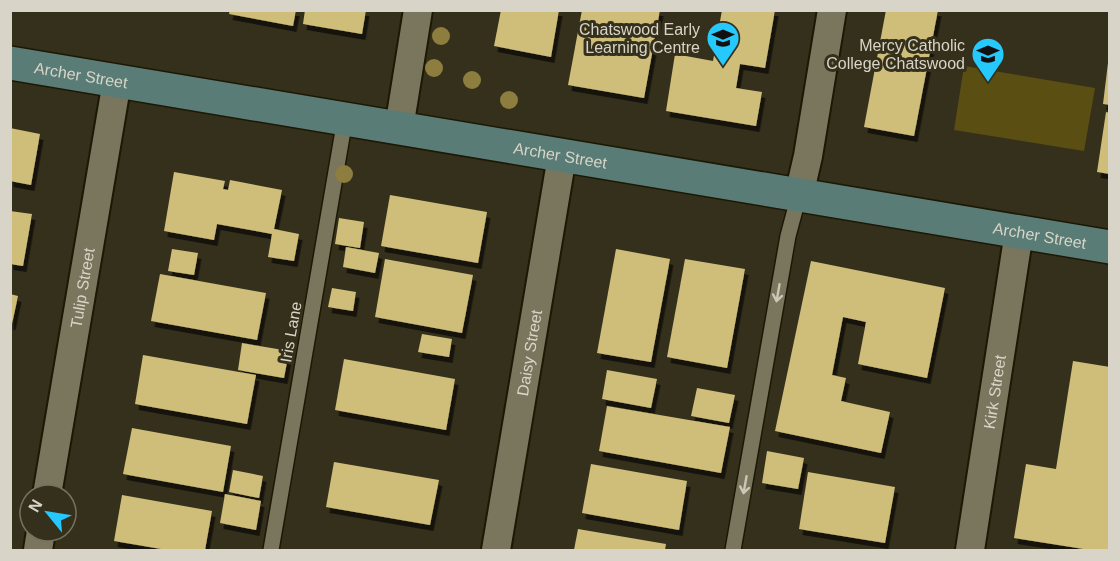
<svg xmlns="http://www.w3.org/2000/svg" width="1120" height="561" font-family="Arial,sans-serif">
  <defs>
    <filter id="shadow"><feDropShadow dx="3.5" dy="6" stdDeviation="0" flood-color="#0009"/></filter>
  </defs>
  <rect width="100%" height="100%" fill="#35301b"/>
  <polygon fill="#5b4e13" points="964,66 1095,88 1084,151 954,130"/>
  <g fill="#cfbe79" filter="url(#shadow)">
    <polygon points="230,10 296,10 293,26 229,14"/>
    <polygon points="305,10 366,10 362,34 303,24"/>
    <polygon points="501,10 559,10 551,57 494,46"/>
    <polygon points="582,10 660,10 644,98 568,85"/>
    <polygon points="722,10 775,10 765,68 740,64 736,88 762,92 756,126 666,111 675,54 713,61"/>
    <polygon points="886,10 938,10 914,136 864,127"/>
    <polygon points="1108,63 1110,63 1110,105 1103,104"/>
    <polygon points="1106,112 1110,113 1110,174 1097,172"/>
    <polygon points="10,128 40,134 31,185 10,181"/>
    <polygon points="174,172 225,181 223,189 228,190 230,180 282,190 274,229 299,234 294,261 268,257 272,234 217,224 214,240 164,231"/>
    <polygon points="390,195 487,212 478,263 381,246"/>
    <polygon points="10,211 32,214 23,266 10,264"/>
    <polygon points="339,218 364,222 360,248 335,244"/>
    <polygon points="346,247 379,253 375,273 343,267"/>
    <polygon points="172,249 198,253 194,275 168,271"/>
    <polygon points="616,249 670,259 651,362 597,353"/>
    <polygon points="385,259 473,275 462,333 375,317"/>
    <polygon points="685,259 745,269 727,368 667,357"/>
    <polygon points="811,261 945,288 927,378 858,364 866,322 843,317 832,375 846,378 841,401 890,412 881,453 775,431"/>
    <polygon points="160,274 266,293 257,340 151,321"/>
    <polygon points="332,288 356,292 353,311 328,307"/>
    <polygon points="10,294 18,296 12,324 10,324"/>
    <polygon points="422,334 452,339 449,357 418,352"/>
    <polygon points="242,343 289,351 284,378 238,370"/>
    <polygon points="143,355 256,375 247,424 135,404"/>
    <polygon points="344,359 455,379 446,430 335,410"/>
    <polygon points="1073,361 1110,367 1110,550 1090,550 1014,538 1026,464 1056,469"/>
    <polygon points="607,370 657,379 651,408 602,399"/>
    <polygon points="697,388 735,395 729,423 691,416"/>
    <polygon points="607,406 730,427 721,473 599,451"/>
    <polygon points="132,428 231,446 223,492 123,474"/>
    <polygon points="767,451 804,458 798,489 762,483"/>
    <polygon points="334,462 439,480 430,525 326,507"/>
    <polygon points="591,464 687,481 679,530 582,513"/>
    <polygon points="233,470 263,476 259,498 229,492"/>
    <polygon points="808,472 895,487 885,543 799,529"/>
    <polygon points="225,494 261,501 256,530 220,523"/>
    <polygon points="122,495 212,511 205,550 167,550 114,541"/>
    <polygon points="578,529 666,544 665,550 574,550"/>
  </g>
  <g fill="none" stroke-linecap="round" stroke-linejoin="round">
    <g stroke="#1d1804" stroke-width="18">
      <g id="lane">
        <polyline points="271,550 345,119"/>
        <polyline points="733,550 788,236 799,195"/>
      </g>
    </g>
    <g stroke="#1d1804" stroke-width="32">
      <g id="street">
        <polyline points="399,128 418,10"/>
        <polyline points="799,195 808,156 832,10"/>
        <path id="s1" d="M47 495 117 81"/>
        <polyline points="38,550 41,531"/>
        <path id="s2" d="M496 550 562 156"/>
        <path id="s3" d="M970 550 1019 232"/>
      </g>
    </g>
    <g stroke="#1d1804" stroke-width="36">
      <g id="secondary">
        <path id="s4" d="M10 63 1110 247"/>
      </g>
    </g>
    <use href="#lane" stroke="#7a755d" stroke-width="15"/>
    <use href="#street" stroke="#7a755d" stroke-width="28"/>
    <use href="#secondary" stroke="#5a7c77" stroke-width="33"/>
  </g>
  <g fill="#8d7e3f">
    <circle cx="441" cy="36" r="9"/>
    <circle cx="434" cy="68" r="9"/>
    <circle cx="472" cy="80" r="9"/>
    <circle cx="509" cy="100" r="9"/>
    <circle cx="344" cy="174" r="9"/>
  </g>
  <defs><path id="oneway-shaft" d="M-6 0H5M1.5-3L5.5 0L1.5 3" fill="none" stroke-width="1.6" stroke-linecap="round" stroke-linejoin="round" transform="scale(1.5)"/></defs>
  <g stroke="#cac7b8">
    <use href="#oneway-shaft" transform="translate(778 293) rotate(100)"/>
    <use href="#oneway-shaft" transform="translate(745 485) rotate(100)"/>
  </g>
  <defs>
    <g id="school-pin" transform="scale(1.725)"><path d="M0 17L-7.5 6A9.5 9.5 0 1 1 7.5 6Z" fill="#25c9fe" stroke="#35301b"/><path d="M0-5L7-2L0 1L-7-2ZM-4 1L0 2.5L4 1V4Q0 6-4 4Z" fill="#111"/></g>
  </defs>
  <g fill-rule="evenodd">
    <use href="#school-pin" x="723" y="38"/>
    <use href="#school-pin" x="988" y="54"/>
  </g>
  <g text-anchor="middle" dominant-baseline="central" stroke-width="6" stroke-linejoin="round" paint-order="stroke">
    <g font-size="16" fill="#d8d5c8" stroke="#35301b" text-anchor="end">
      <text x="700" y="29">Chatswood Early<tspan x="700" dy="18">Learning Centre</tspan></text>
      <text x="965" y="45">Mercy Catholic<tspan x="965" dy="18">College Chatswood</tspan></text>
    </g>
    <g font-size="16" fill="#d8d5c8" stroke="#35301b">
      <text stroke="none"><textPath href="#s4" startOffset="72">Archer Street</textPath></text>
      <text stroke="none"><textPath href="#s4" startOffset="558">Archer Street</textPath></text>
      <text stroke="none"><textPath href="#s4" startOffset="1044">Archer Street</textPath></text>
      <text stroke="none"><textPath href="#s1" startOffset="210">Tulip Street</textPath></text>
      <text transform="translate(291 332) rotate(-80)">Iris Lane</text>
      <text stroke="none"><textPath href="#s2" startOffset="200">Daisy Street</textPath></text>
      <text stroke="none"><textPath href="#s3" startOffset="160">Kirk Street</textPath></text>
    </g>
  </g>
  <rect width="1120" height="561" fill="none" stroke="#d8d5c8" stroke-width="24"/>
  <g transform="translate(48 513) rotate(300)"><circle r="28" fill="#35301b" stroke="#767260" stroke-width="1.5"/>
  <path d="M0-4.5L10 22L0 15L-10 22Z" fill="#25c9fe"/>
  <text y="-9" font-size="16" font-weight="bold" text-anchor="middle" fill="#d8d5c8">N</text>
  </g>
</svg>
